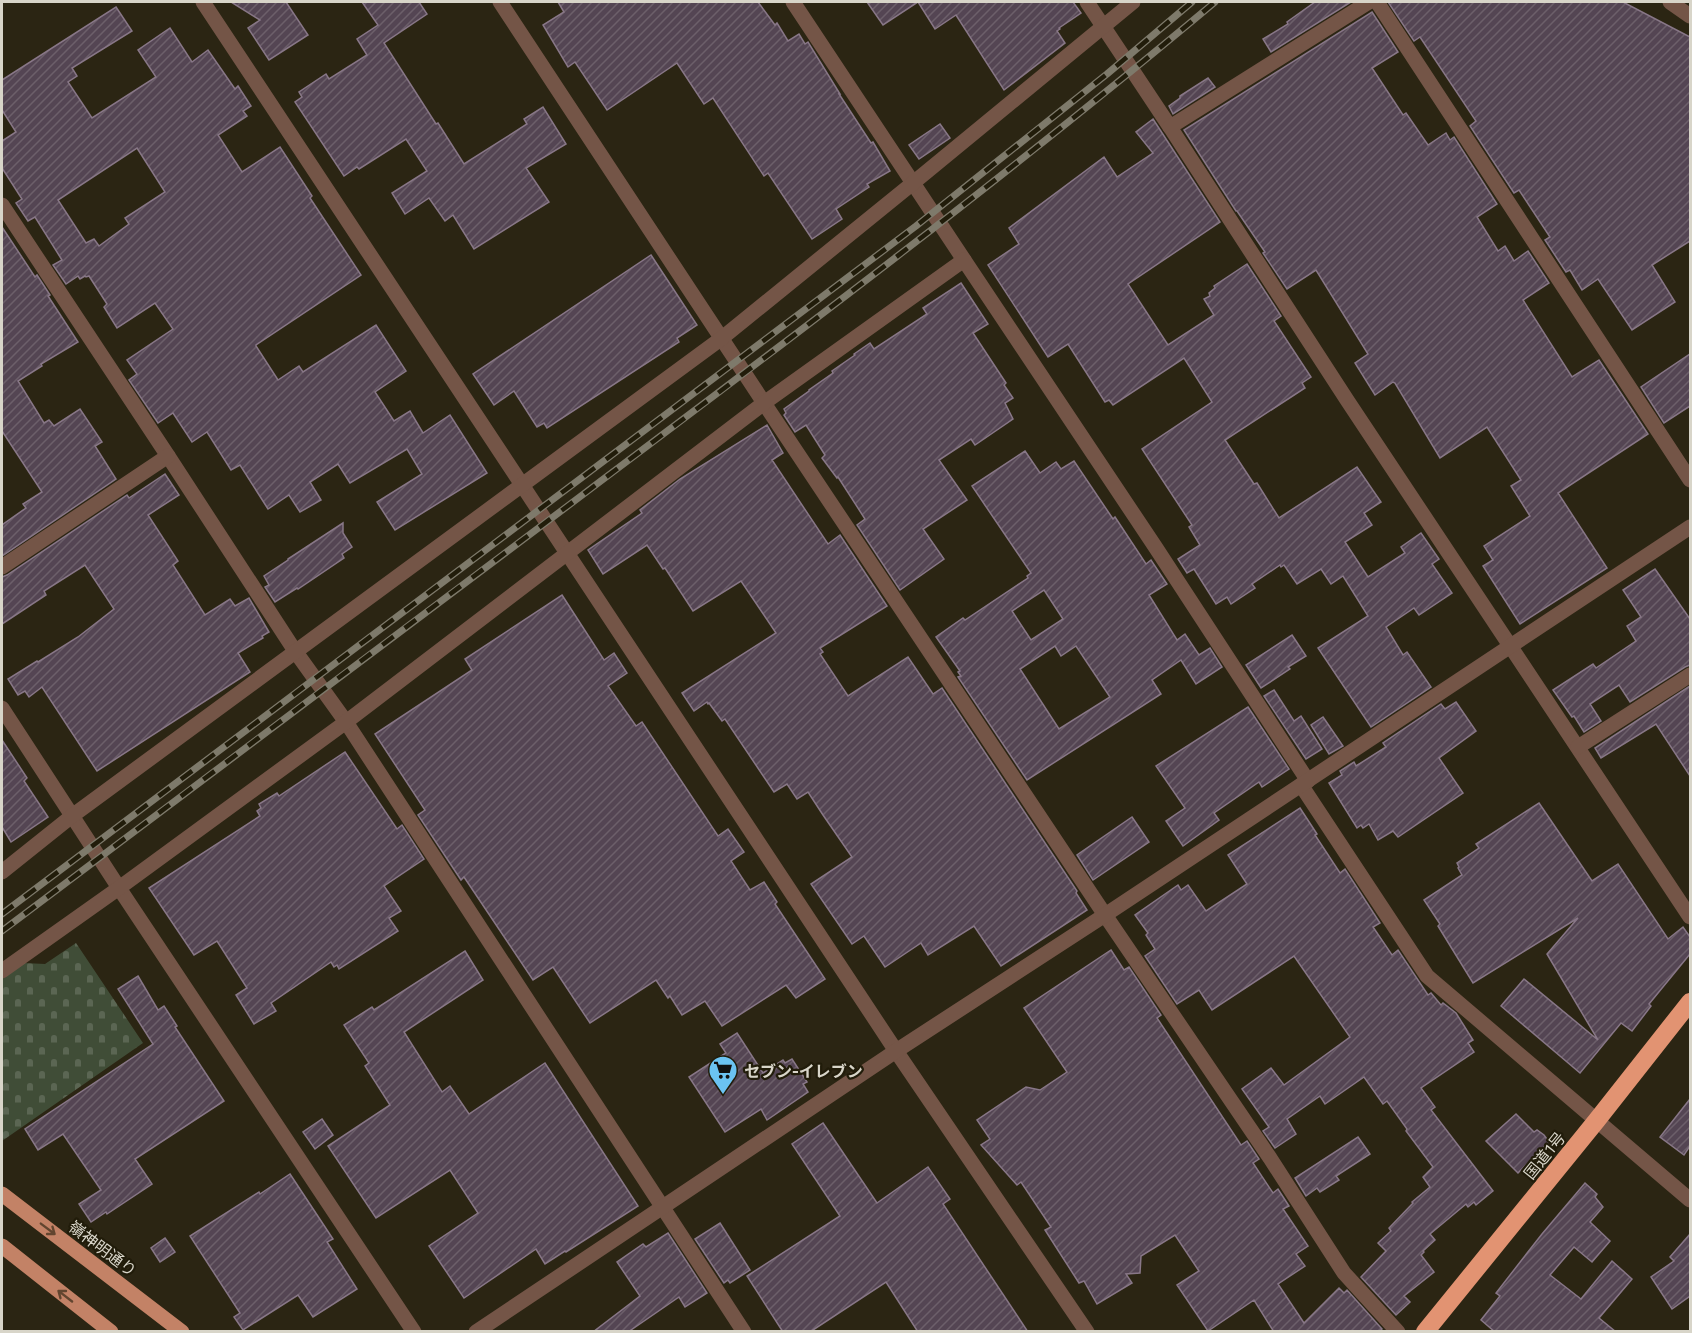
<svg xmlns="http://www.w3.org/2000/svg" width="1692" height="1333" font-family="Commissioner,'Noto Sans JP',sans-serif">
  <defs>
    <pattern id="cemetery-stones" width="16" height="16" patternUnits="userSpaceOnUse" patternTransform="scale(1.5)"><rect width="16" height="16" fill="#404d37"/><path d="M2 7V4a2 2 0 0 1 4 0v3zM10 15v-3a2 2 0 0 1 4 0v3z" fill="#5b6653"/></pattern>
    <pattern id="building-hatch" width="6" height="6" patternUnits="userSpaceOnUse" patternTransform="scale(1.5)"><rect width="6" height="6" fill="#544553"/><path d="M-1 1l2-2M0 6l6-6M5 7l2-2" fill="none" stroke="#6c5f6a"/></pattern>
  </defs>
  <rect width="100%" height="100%" fill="#2b2513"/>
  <polygon fill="url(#cemetery-stones)" points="76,943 143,1043 2,1141 2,979 24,963 45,964"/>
  <g fill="url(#building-hatch)" stroke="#887787" stroke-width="1.5" fill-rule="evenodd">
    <polygon points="231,2 286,2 308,35 269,60 248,28 260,20"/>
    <polygon points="362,2 419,2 427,14 384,43 436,124 438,123 464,164 527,124 524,119 543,107 566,144 526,168 549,202 474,249 453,215 445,221 429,198 405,214 392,193 427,171 406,139 359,169 357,167 344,176 295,102 302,97 299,92 326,74 329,79 367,55 357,39 378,25"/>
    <polygon points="558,2 758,2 775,25 777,23 788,41 799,34 805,44 808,42 840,94 839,94 871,143 873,142 890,171 867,184 869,187 836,209 842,219 812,239 768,173 764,176 713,98 704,104 677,63 607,110 575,62 568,67 543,25 564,12"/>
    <polygon points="867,2 918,2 883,25"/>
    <polygon points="918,2 1073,2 1081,13 1059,28 1060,29 1057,31 1065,43 1004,90 956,15 935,29"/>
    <polygon points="1315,2 1351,2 1271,52 1263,39 1288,24 1287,22"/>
    <polygon points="1388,2 1623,2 1690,37 1690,241 1652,265 1675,302 1632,330 1598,279 1582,290 1570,270 1566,272 1545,240 1550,237 1519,190 1514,193 1470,126 1476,121 1420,37 1414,41"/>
    <path d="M116 7 132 31 72 68 77 76 68 82 92 118 156 77 138 50 170 28 192 62 208 50 235 89 238 86 251 106 243 111 247 116 218 135 242 172 280 147 312 196 310 198 361 275 256 345V346L278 380 299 366 303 372 376 325 406 371 375 392 394 421 410 411 423 433 450 415 487 473 395 530 377 502 422 474 407 449 350 483 338 464 310 482 321 500 300 512 289 495 268 509 240 465 231 470 207 432 192 442 173 413 158 423 129 380 137 374 127 360 173 329 155 303 117 328 104 307 107 304 89 276 86 277 85 276 80 279 78 276 66 284 53 265 62 260 35 217 28 221 16 203 22 199 2 168V141L16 132 2 110V80ZM137 148 165 192 125 218 129 224 99 246 94 239 86 243 58 200Z"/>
    <polygon points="1372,12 1398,52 1372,68 1403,115 1406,113 1428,145 1446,133 1450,140 1454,137 1497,204 1477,217 1498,251 1505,246 1514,261 1528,251 1549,283 1523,300 1572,377 1599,360 1648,434 1558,493 1607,568 1520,624 1483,566 1493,560 1484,546 1530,516 1511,486 1521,480 1487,427 1440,458 1395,383 1393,382 1375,395 1355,363 1368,354 1316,270 1287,289 1263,253 1265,252 1237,211 1236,211 1184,130"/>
    <polygon points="1208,78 1215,87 1173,114 1169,106 1180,98 1180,96"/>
    <polygon points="1153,119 1220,222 1128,284 1168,345 1214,315 1204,299 1210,296 1209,293 1215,288 1214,286 1247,264 1281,316 1274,321 1311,377 1302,383 1305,388 1225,440 1254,484 1257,483 1279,518 1357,467 1381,502 1364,513 1372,525 1345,542 1368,577 1405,553 1401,547 1421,533 1439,559 1432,564 1452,593 1419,615 1414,608 1386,627 1403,655 1407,652 1431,687 1371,727 1318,648 1368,616 1343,576 1331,584 1321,569 1297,584 1284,565 1281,567 1280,565 1252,584 1255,588 1231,604 1227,597 1216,604 1194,569 1187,573 1178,559 1200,545 1189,527 1192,525 1142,449 1212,402 1184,358 1113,405 1109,400 1105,402 1068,344 1048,357 988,265 1019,244 1009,228 1104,157 1117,177 1153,153 1136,132"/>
    <polygon points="940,124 950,138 919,159 909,145"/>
    <polygon points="2,227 35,277 37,275 50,295 48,296 78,342 41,364 42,366 18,381 44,423 49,420 54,426 80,409 102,442 95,446 116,479 2,556 2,525 26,508 23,504 42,492 2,431"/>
    <polygon points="651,255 697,325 677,338 679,342 547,428 544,423 537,427 514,391 494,405 473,374"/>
    <polygon points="961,283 988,324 973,333 1006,383 1004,385 1013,398 1005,403 1013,419 975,445 971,439 939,460 967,500 923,529 944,559 900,590 857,525 865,519 838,477 837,478 822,458 825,455 806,425 795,432 784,415 786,413 784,409 809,391 809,390 833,373 832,371 855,355 854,354 870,343 874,349 927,314 923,308"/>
    <polygon points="1690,354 1690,406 1664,423 1641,387"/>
    <polygon points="767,425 783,453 772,460 828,544 840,535 887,606 820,648 823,652 820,654 848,696 908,657 933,694 942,688 1077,891 1076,893 1087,910 1001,966 974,926 928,955 921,943 885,967 864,936 852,944 811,884 852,857 823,815 808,792 797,799 787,784 774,792 725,719 722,721 709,703 708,704 707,702 694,711 682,693 776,633 741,581 693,611 665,568 663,569 647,545 603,574 588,550 642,513 640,510 680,479"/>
    <path d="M1025 451 1040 473 1056 462 1061 469 1074 461 1113 519 1115 517 1146 564 1151 560 1167 584 1149 595 1177 640 1185 634 1199 655 1210 648 1222 667 1196 684 1181 660 1152 680 1161 694 1027 780 958 677 961 676 958 672 960 671 936 637 963 618 965 620 1028 578 1027 576 1031 573 972 486ZM1044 590 1063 619 1031 640 1012 611ZM1055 646 1061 656 1076 646 1110 697 1059 729 1020 669Z"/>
    <polygon points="165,474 179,495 148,515 178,561 173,565 205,615 230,599 235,606 249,598 269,632 262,636 263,638 238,653 250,672 97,771 42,687 29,697 25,691 18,695 8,679 37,661 38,662 78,637 114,609 85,565 44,591 46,595 2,624 2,577 7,575 127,495 129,498"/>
    <polygon points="343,523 343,533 352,547 342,554 344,558 298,589 297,588 275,602 265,587 269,585 264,576 288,560 288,559"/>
    <polygon points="1655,569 1690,619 1690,665 1685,667 1630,702 1619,685 1590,704 1601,721 1584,732 1574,716 1572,717 1553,690 1593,664 1596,668 1636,641 1627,626 1641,617 1623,590"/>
    <polygon points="562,595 604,660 614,653 627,673 608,686 636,726 642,722 718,836 728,829 744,852 731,861 750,890 764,882 777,902 775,904 825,979 796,998 786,985 722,1026 705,1001 682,1015 670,996 668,998 656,980 590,1023 553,967 533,980 464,877 461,880 418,815 425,810 375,734 472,670 465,659"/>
    <polygon points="1292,635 1306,656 1288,667 1290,669 1261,688 1246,665"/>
    <polygon points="1690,686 1690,776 1656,724 1601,758 1595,748"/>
    <polygon points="1274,690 1294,721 1301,716 1322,749 1306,759 1264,696"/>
    <polygon points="1456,702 1476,731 1439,758 1463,793 1398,837 1393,831 1378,840 1369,824 1363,828 1361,825 1357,828 1329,783 1342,775 1340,771 1354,762 1356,766 1386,747 1383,743 1441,704 1445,709"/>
    <polygon points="1248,707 1289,769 1262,787 1259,782 1214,813 1219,820 1183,846 1166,821 1185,808 1156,766"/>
    <polygon points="1323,717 1343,746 1329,754 1311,725"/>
    <polygon points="2,740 27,778 24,781 48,817 11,842 2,827"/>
    <polygon points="345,752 397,829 402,825 424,859 384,886 401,911 389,918 398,931 339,969 337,965 334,967 331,962 271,1003 276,1011 254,1024 236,995 247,988 217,941 194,955 149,888 260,816 257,811 261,808 259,804 277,793 279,796"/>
    <polygon points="1539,803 1592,881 1618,864 1668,939 1683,927 1690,937 1690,954 1649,1004 1651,1006 1632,1031 1621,1023 1580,1073 1501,1006 1524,979 1598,1040 1547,954 1578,918 1473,983 1438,926 1440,924 1424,900 1462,875 1458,868 1459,867 1457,863 1479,848 1476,844"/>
    <polygon points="1300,808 1317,834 1315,835 1340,873 1345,869 1380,923 1373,927 1392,955 1398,950 1428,995 1431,993 1441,1005 1443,1003 1456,1013 1473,1040 1468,1043 1474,1052 1421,1088 1435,1107 1431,1110 1493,1191 1476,1205 1474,1202 1468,1207 1466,1204 1430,1234 1435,1240 1423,1251 1424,1252 1421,1255 1434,1272 1404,1296 1410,1302 1396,1315 1361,1277 1386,1251 1378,1243 1391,1231 1389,1228 1413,1203 1412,1202 1430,1187 1423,1177 1433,1167 1406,1131 1407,1129 1387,1101 1383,1104 1364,1077 1325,1104 1320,1096 1287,1119 1296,1134 1275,1148 1263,1131 1269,1127 1242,1089 1271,1068 1284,1085 1350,1037 1294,956 1212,1010 1199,990 1177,1004 1145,956 1155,949 1146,935 1148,933 1135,915 1178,885 1181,890 1188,885 1206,911 1247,884 1228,855"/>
    <polygon points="1132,817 1149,842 1093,880 1077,855"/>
    <polygon points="1111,950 1124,970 1129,967 1161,1015 1157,1018 1241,1145 1247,1141 1259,1159 1253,1163 1273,1193 1278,1189 1289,1206 1283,1209 1308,1246 1296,1254 1305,1266 1278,1284 1304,1323 1339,1288 1344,1293 1347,1290 1382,1329 1379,1332 1274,1332 1254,1300 1208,1331 1177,1285 1199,1271 1175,1235 1141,1256 1140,1273 1126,1274 1132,1283 1097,1304 1084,1281 1079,1283 1045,1230 1051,1227 1021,1182 1017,1185 981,1145 990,1139 977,1120 1026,1087 1040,1090 1067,1072 1024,1008"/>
    <polygon points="465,951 483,980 404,1032 442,1092 450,1086 469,1114 545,1063 638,1206 566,1252 565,1251 545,1264 536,1249 464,1298 429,1246 478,1213 450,1170 376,1218 328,1146 390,1105 365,1066 369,1063 344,1025 372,1007 374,1010"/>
    <polygon points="138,976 158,1010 164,1006 177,1026 175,1027 224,1101 135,1159 152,1184 107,1214 106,1212 91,1222 79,1204 101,1190 63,1134 38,1150 25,1129 153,1044 118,989"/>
    <polygon points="737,1033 763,1073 783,1060 785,1063 792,1059 807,1082 803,1084 808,1092 767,1120 761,1109 725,1132 689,1077 726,1053 720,1044"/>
    <polygon points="1690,1099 1690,1146 1684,1155 1660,1137"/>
    <polygon points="1516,1114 1534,1132 1537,1130 1544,1135 1549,1142 1518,1173 1486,1141"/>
    <polygon points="322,1119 333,1135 315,1149 303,1132"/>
    <polygon points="823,1123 877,1203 928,1167 950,1199 943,1204 1028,1332 918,1332 886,1282 810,1332 783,1332 747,1276 840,1216 792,1144"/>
    <polygon points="1358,1137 1370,1154 1336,1176 1339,1180 1320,1192 1317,1188 1306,1196 1295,1178"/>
    <polygon points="290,1174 333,1239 327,1242 357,1289 313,1317 298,1295 243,1330 234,1317 240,1313 190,1236 259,1192 260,1194"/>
    <polygon points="1585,1183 1597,1194 1595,1197 1603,1207 1590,1222 1610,1241 1592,1262 1574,1247 1550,1275 1581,1299 1612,1261 1632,1279 1599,1318 1616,1332 1495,1332 1481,1320 1500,1296 1496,1293 1542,1234"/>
    <polygon points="720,1223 750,1270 730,1283 728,1280 724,1283 695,1239"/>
    <polygon points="668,1233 707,1293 685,1307 679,1297 628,1332 593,1332 640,1296 617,1262 643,1244 646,1247"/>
    <polygon points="1690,1234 1690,1296 1672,1309 1651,1277 1674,1261 1670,1257"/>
    <polygon points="165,1238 175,1252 160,1262 151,1248"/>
  </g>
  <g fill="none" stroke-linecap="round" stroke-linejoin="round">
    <g stroke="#745547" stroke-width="15">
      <polyline points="203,2 896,1051 1087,1332"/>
      <polyline points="500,2 764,403 1105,915 1270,1158 1344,1273 1398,1332"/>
      <polyline points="793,2 964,260"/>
      <polyline points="1087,2 1170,127"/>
      <polyline points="1369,2 1170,127 1347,400 1690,917"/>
      <polyline points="1377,2 1690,480"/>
      <polyline points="1670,2 1690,16"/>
      <polyline points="2,205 168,456 295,651 346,722 744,1332"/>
      <polyline points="2,567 168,456"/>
      <polyline points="2,708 119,888 414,1332"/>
      <polyline points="1578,747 1690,675"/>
      <polyline points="1301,785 1427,976 1690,1200"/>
      <polyline points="2,872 72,816 722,338 913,183 1133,2"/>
      <polyline points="2,971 119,888 346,722 764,403 964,260 1156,548 1308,781"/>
      <polyline points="476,1332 896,1051 1105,915 1690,527"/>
    </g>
    <g stroke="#c38266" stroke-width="15">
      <polyline points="2,1194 182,1332"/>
      <polyline points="2,1246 111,1332"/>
    </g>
    <polyline stroke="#e29372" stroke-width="18" points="1425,1332 1597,1120 1690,1002"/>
    <g stroke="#7e7a6b" stroke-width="7">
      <g id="rail">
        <polyline points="2,914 916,226 1107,74 1192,2"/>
        <path d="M2 931C192 788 382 645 573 502 790 339 1007 176 1215 2"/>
      </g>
    </g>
    <use href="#rail" stroke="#211c0a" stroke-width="4.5" stroke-dasharray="14" stroke-linecap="butt"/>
  </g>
  <defs><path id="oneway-shaft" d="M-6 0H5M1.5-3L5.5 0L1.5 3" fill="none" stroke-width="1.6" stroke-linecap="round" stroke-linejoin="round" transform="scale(1.5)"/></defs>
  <g stroke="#62452f">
    <use href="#oneway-shaft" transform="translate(48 1229) rotate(37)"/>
    <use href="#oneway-shaft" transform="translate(65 1296) rotate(-142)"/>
  </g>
  <defs>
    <g id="supermarket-pin" transform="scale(1.5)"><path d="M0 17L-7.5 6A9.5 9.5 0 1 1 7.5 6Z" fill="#6bc3f2" stroke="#211c0a"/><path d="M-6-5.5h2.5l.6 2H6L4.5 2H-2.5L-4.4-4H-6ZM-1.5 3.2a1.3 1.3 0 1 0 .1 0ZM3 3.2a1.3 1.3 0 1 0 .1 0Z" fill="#111"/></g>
  </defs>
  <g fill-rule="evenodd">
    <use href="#supermarket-pin" x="723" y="1070"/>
  </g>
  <g text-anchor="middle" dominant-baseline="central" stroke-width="4.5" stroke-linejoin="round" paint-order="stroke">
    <g font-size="16" font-weight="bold" fill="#d8d5c9" stroke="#211c0a" text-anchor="start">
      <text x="744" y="1070">セブン-イレブン</text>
    </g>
    <g font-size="16" fill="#d8d5c9" stroke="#211c0a">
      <text transform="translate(1544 1155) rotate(-51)">国道1号</text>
      <text transform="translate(103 1248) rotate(37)">嶺神明通り</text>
    </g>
  </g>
  <rect width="1692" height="1333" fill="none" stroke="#d8d5c9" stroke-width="6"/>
</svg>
